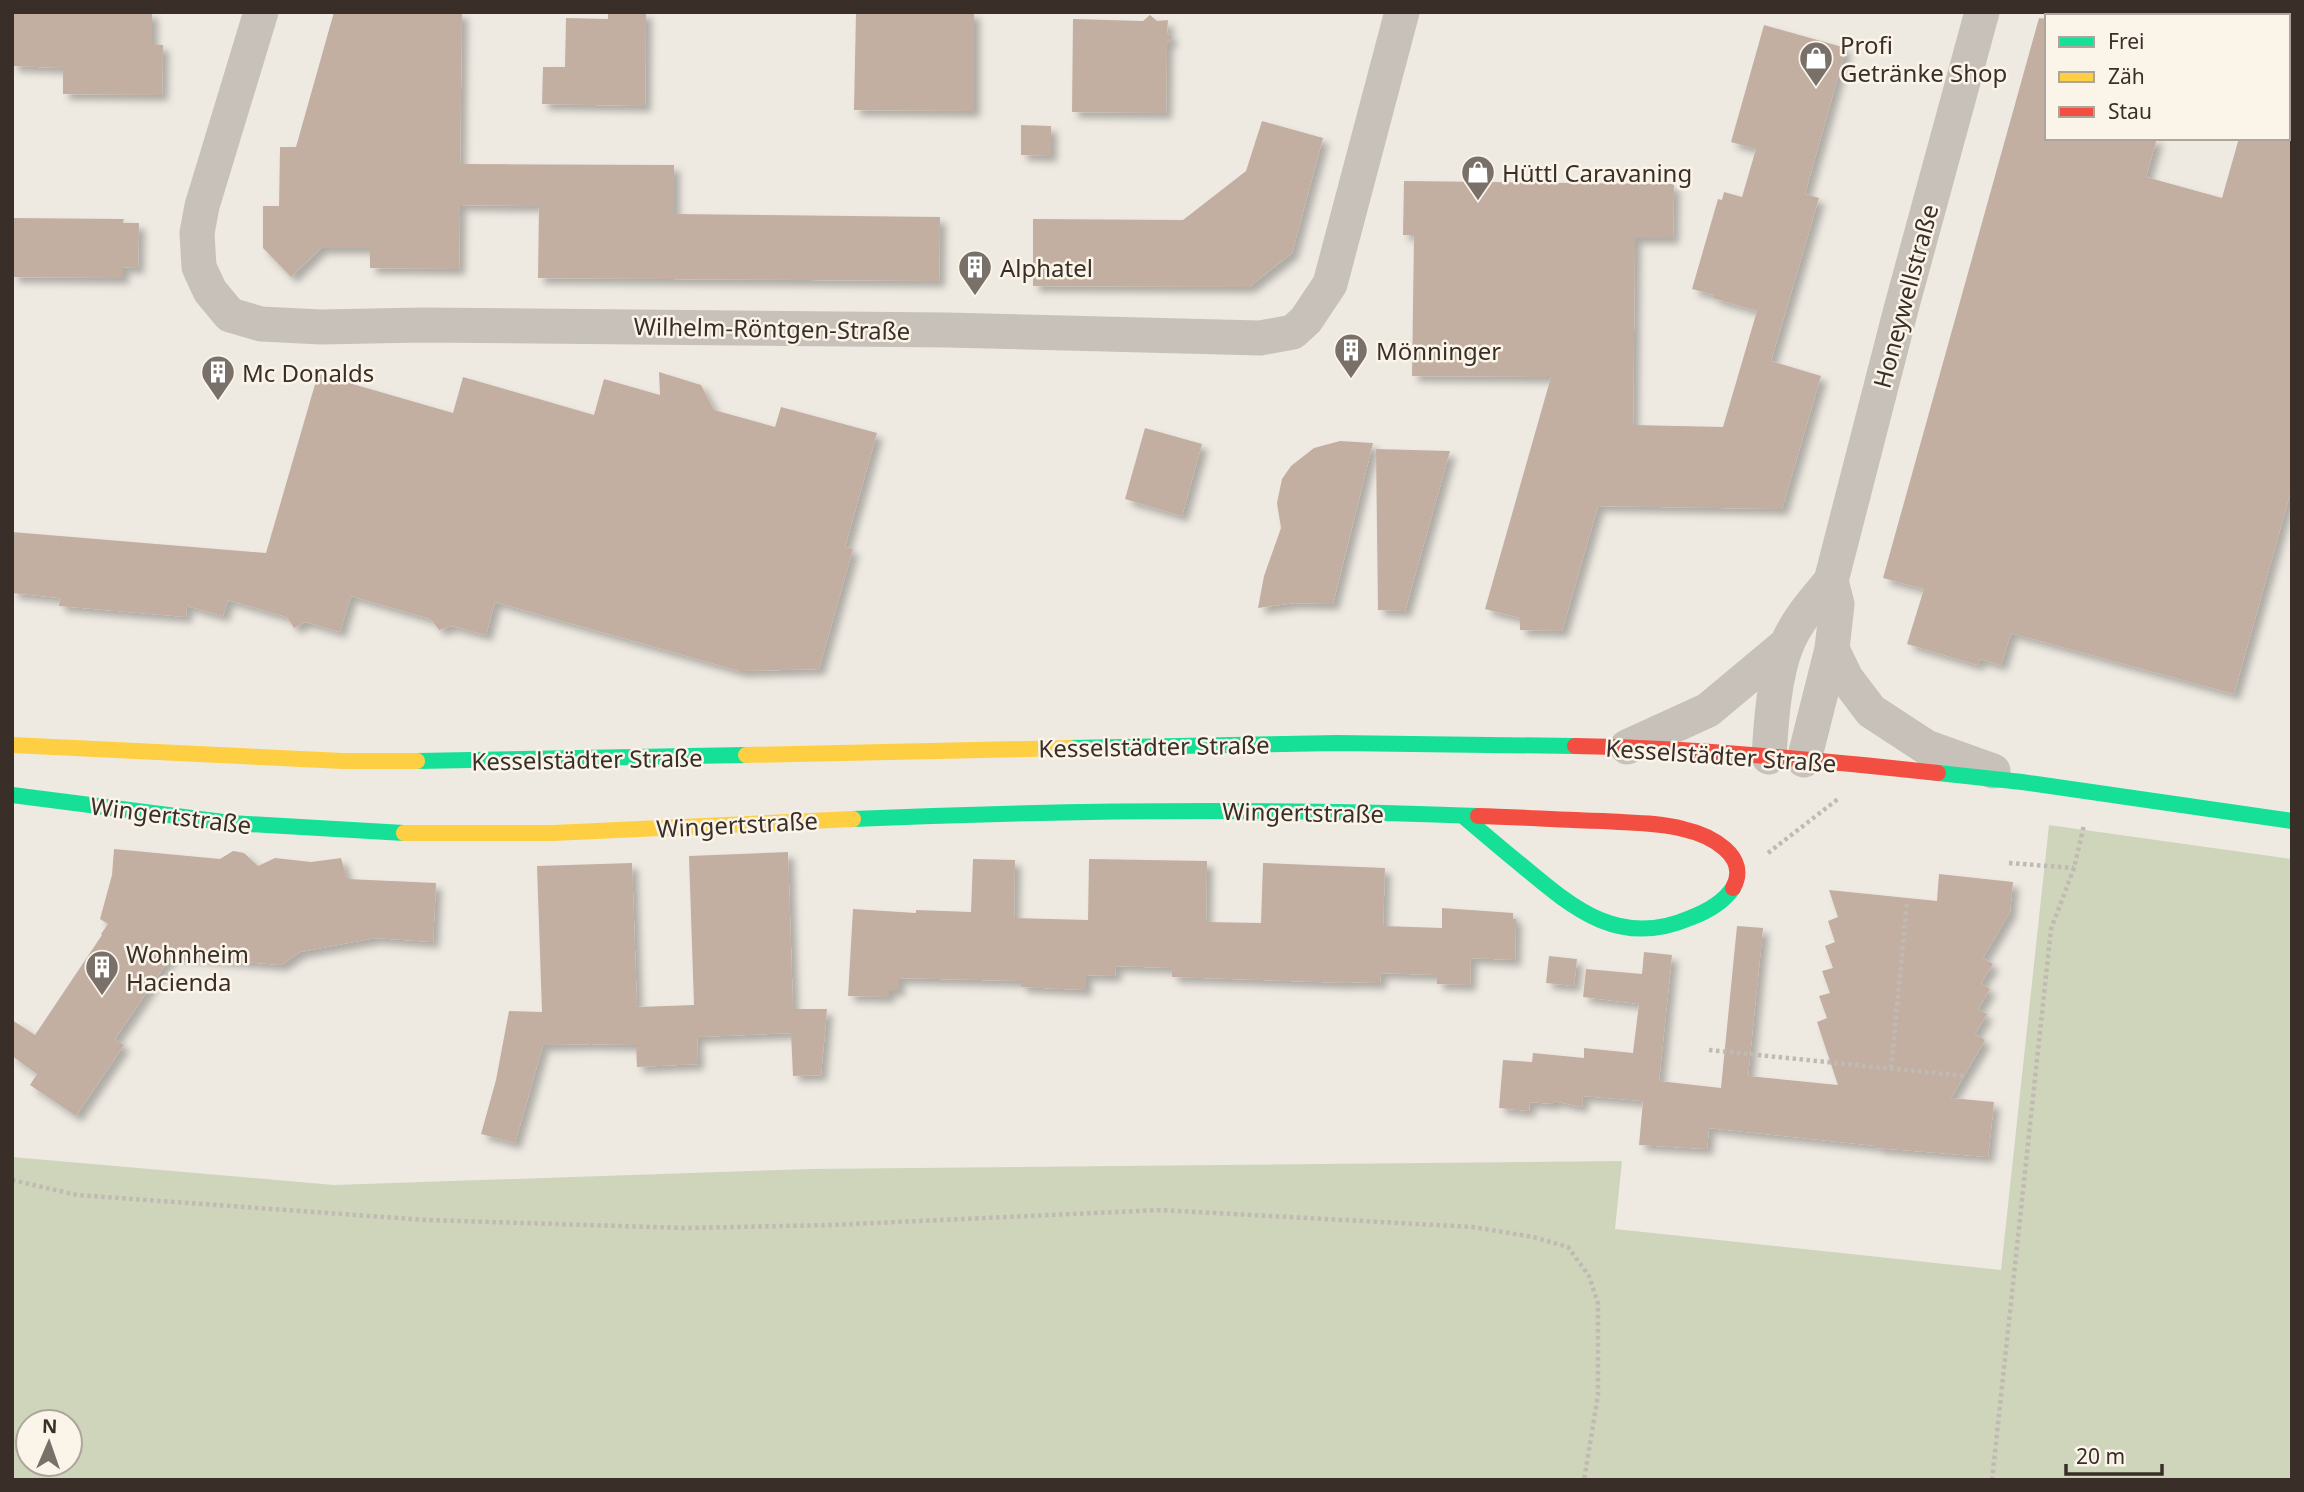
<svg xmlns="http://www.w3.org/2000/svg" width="2304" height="1492" font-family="'Noto Sans',sans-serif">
  <defs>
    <filter id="shadow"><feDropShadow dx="6" dy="6" stdDeviation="3.5" flood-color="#0004"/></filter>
  </defs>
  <rect width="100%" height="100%" fill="#eeeae2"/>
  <path fill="#ced5bb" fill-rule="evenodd" d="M2049 825 2292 859V1480H12V1157L334 1185 810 1169 1622 1161 1615 1229 2001 1270ZM28 1422H70V1464H28Z"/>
  <g fill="#c3afa2" filter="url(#shadow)">
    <polygon points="12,12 152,12 152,44 163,45 162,95 63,94 63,68 12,66"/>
    <polygon points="334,12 462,12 460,164 674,165 674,214 940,217 939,281 538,278 539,206 460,205 459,269 370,268 370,248 321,248 291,277 263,248 263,206 279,206 280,147 296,147"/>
    <polygon points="608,12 646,12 645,106 542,104 543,67 565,67 566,18 608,19"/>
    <polygon points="856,12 974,12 974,111 854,110"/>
    <polygon points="1150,15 1157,21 1168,20 1167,33 1173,37 1167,44 1166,113 1072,112 1073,19 1143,21"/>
    <polygon points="2039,18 2047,19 2047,138 2157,138 2146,177 2222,198 2239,138 2292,138 2292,487 2234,694 2011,633 2001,665 1980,659 1978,665 1907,644 1924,589 1883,578"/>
    <polygon points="1764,25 1846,48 1805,194 1819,198 1771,361 1821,376 1782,509 1598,506 1562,631 1520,630 1520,618 1485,609 1551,377 1412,376 1414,235 1403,235 1404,181 1674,184 1673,238 1635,238 1633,425 1723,427 1757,311 1713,298 1714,295 1692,289 1718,199 1722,200 1724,192 1742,197 1756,149 1731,142"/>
    <polygon points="1262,121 1323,138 1292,253 1249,287 1033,286 1033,219 1183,220 1246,171"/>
    <polygon points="1021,125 1051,126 1051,156 1021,155"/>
    <polygon points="12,218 124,219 123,223 139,223 138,268 123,267 123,278 12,277"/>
    <polygon points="659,372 701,385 714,410 775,427 781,407 877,433 845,547 853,549 819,669 740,671 495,602 486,635 452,626 439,630 431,619 351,596 340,632 306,622 294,628 287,617 228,600 223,616 187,606 186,617 59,606 60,598 12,593 12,532 266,553 318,374 453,413 463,377 594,415 604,379 660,395"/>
    <polygon points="1145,428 1202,444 1182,516 1125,499"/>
    <polygon points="1340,441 1373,443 1333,604 1294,603 1258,608 1264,576 1281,528 1277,503 1282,479 1291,466 1314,448"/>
    <polygon points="1376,449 1450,451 1405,611 1378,610"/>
    <polygon points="114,849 220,859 233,851 239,852 244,853 258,866 275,858 311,862 341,858 347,879 436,883 433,942 375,938 300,952 281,965 171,956 115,1039 124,1045 76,1116 30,1085 37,1074 12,1056 12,1020 35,1035 102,935 101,934 108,924 100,919 112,875"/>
    <polygon points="788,852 793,1009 827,1009 821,1075 793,1076 791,1033 697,1037 698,1064 637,1067 636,1045 591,1044 543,1045 515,1143 481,1134 496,1080 509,1011 542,1012 537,866 632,863 637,1007 694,1005 689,856"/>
    <polygon points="973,859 1015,860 1014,918 1088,920 1089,859 1207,861 1206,922 1261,923 1263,863 1385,868 1383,926 1442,928 1442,908 1513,913 1513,919 1516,919 1515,960 1471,958 1470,985 1437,984 1437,975 1381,973 1380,983 1350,982 1350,983 1172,977 1172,968 1116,966 1115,976 1086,975 1086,990 1021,987 1021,981 899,978 899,990 889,990 889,997 848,996 853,909 916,913 916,910 971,912"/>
    <polygon points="1939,874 2013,882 2010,912 1983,958 1993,964 1981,983 1990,989 1978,1009 1987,1014 1975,1034 1985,1040 1951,1098 1994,1102 1988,1157 1877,1148 1877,1146 1709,1128 1707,1149 1639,1145 1643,1101 1583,1096 1582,1107 1554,1101 1554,1104 1530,1102 1529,1111 1499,1108 1503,1060 1532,1062 1533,1053 1584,1058 1584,1048 1633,1053 1639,1004 1583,997 1586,969 1642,974 1644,952 1672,955 1659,1081 1721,1088 1737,926 1763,928 1748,1076 1838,1085 1817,1022 1827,1018 1819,996 1830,993 1822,971 1833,968 1825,946 1835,942 1828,921 1838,917 1829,890 1937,901"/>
    <polygon points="1549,956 1577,959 1574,986 1546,983"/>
  </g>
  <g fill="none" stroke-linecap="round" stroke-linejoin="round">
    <g stroke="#c0bab3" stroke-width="4.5" stroke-dasharray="3.5 3.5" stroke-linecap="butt">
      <polyline points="1768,853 1838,799"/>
      <polyline points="2009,863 2074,868"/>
      <polyline points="1709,1050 1964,1076"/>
      <polyline points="1891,1068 1907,903"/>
      <polyline points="12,1180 77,1195 427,1220 685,1228 831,1225 1160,1210 1473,1227 1533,1237 1568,1247 1589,1276 1598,1303 1598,1395 1584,1480"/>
      <polyline points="1992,1480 2051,929 2074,868 2084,825"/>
    </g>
    <g stroke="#c8c1ba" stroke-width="35">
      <polyline points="261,12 202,206 197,233 199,267 210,291 230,315 261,324 321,327 422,325 947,330 1260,338 1293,332 1306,320 1330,284 1402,12"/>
      <polyline points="1832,649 1846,678 1871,711 1926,747 1993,771"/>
      <polyline points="1627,747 1708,710 1787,644"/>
      <path d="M1769 757C1771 723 1774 676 1787 644 1797 620 1815 600 1831 581L1901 309 1982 12"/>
      <polyline points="1804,760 1832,649 1837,604 1831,581"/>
    </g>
    <g stroke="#16e098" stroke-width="16">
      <polyline points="1070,748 1337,743 1575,746"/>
      <polyline points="417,761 746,755"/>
      <polyline points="1938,773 2022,782 2292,821"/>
      <polyline points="12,795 231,823 404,833"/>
      <path d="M1463 816C1484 834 1504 851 1525 868 1575 910 1621 948 1690 918 1706 912 1723 903 1733 888"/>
      <path d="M853 819C1061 810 1270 808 1478 816"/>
    </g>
    <g stroke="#ffcf43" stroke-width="16">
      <polyline points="12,745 343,761 417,761"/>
      <polyline points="746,755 1070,748"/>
      <polyline points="404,833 553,833 853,819"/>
    </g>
    <g stroke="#f24e42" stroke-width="16">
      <path d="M1575 746C1696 748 1818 760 1938 773"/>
      <path d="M1478 816C1520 817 1561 820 1603 821 1629 823 1657 822 1683 829 1710 835 1751 856 1733 888"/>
    </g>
  </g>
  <defs>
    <g id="shop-pin" transform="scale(1.75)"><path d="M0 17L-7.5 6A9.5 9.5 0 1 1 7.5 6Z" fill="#787069" stroke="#fbf4e9"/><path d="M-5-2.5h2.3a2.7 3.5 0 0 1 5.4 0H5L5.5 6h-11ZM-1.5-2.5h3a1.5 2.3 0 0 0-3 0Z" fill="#fff"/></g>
    <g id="building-pin" transform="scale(1.75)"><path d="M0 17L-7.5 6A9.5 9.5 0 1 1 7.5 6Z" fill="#787069" stroke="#fbf4e9"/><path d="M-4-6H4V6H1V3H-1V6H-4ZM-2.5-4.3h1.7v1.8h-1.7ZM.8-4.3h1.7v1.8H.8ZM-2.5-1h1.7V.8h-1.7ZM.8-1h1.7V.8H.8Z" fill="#fff"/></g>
  </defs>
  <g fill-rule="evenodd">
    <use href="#shop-pin" x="1816" y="58"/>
    <use href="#shop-pin" x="1478" y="172"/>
    <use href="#building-pin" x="975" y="267"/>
    <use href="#building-pin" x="1351" y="350"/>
    <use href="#building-pin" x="218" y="372"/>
    <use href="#building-pin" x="102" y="967"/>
  </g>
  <g text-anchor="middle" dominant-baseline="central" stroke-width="5" stroke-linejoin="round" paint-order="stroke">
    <g font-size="24" fill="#392f28" stroke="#fbf4e9" text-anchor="start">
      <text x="1840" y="44">Profi<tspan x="1840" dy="28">Getränke Shop</tspan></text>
      <text x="1502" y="172">Hüttl Caravaning</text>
      <text x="1000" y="267">Alphatel</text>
      <text x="1376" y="350">Mönninger</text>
      <text x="242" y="372">Mc Donalds</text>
      <text x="126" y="953">Wohnheim<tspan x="126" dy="28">Hacienda</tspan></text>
    </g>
    <g font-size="24" fill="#392f28" stroke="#fbf4e9">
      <text transform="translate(1905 296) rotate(-75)">Honeywellstraße</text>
      <text transform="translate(772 328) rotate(1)">Wilhelm-Röntgen-Straße</text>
      <text transform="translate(1154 746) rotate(-1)">Kesselstädter Straße</text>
      <text transform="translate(1721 755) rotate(4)">Kesselstädter Straße</text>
      <text transform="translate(587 759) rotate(-1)">Kesselstädter Straße</text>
      <text transform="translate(1303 812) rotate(1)">Wingertstraße</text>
      <text transform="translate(171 815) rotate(7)">Wingertstraße</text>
      <text transform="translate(737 824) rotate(-3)">Wingertstraße</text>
    </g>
  </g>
  <rect width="2304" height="1492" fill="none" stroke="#392f28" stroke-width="28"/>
  <rect x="2045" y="14" width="245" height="126" fill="#fbf4e9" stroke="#ada59c" stroke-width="2"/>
  <rect x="2059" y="37" width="35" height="10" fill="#16e098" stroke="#ada59c" stroke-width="2"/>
  <text x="2108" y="49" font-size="21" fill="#392f28">Frei</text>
  <rect x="2059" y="72" width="35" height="10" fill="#ffcf43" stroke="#ada59c" stroke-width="2"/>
  <text x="2108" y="84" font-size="21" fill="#392f28">Zäh</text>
  <rect x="2059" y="107" width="35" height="10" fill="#f24e42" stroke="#ada59c" stroke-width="2"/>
  <text x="2108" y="119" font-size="21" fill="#392f28">Stau</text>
  <g transform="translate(49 1443) rotate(2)"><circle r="33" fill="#fbf4e9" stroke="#ada59c" stroke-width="2"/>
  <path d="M0-5L12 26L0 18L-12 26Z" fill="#787069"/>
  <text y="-10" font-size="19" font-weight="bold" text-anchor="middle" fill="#392f28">N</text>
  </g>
  <path d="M2066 1464v10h96v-10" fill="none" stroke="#392f28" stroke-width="3.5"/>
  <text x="2076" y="1464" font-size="21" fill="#392f28" stroke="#fbf4e9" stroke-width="5" paint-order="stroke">20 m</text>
</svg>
